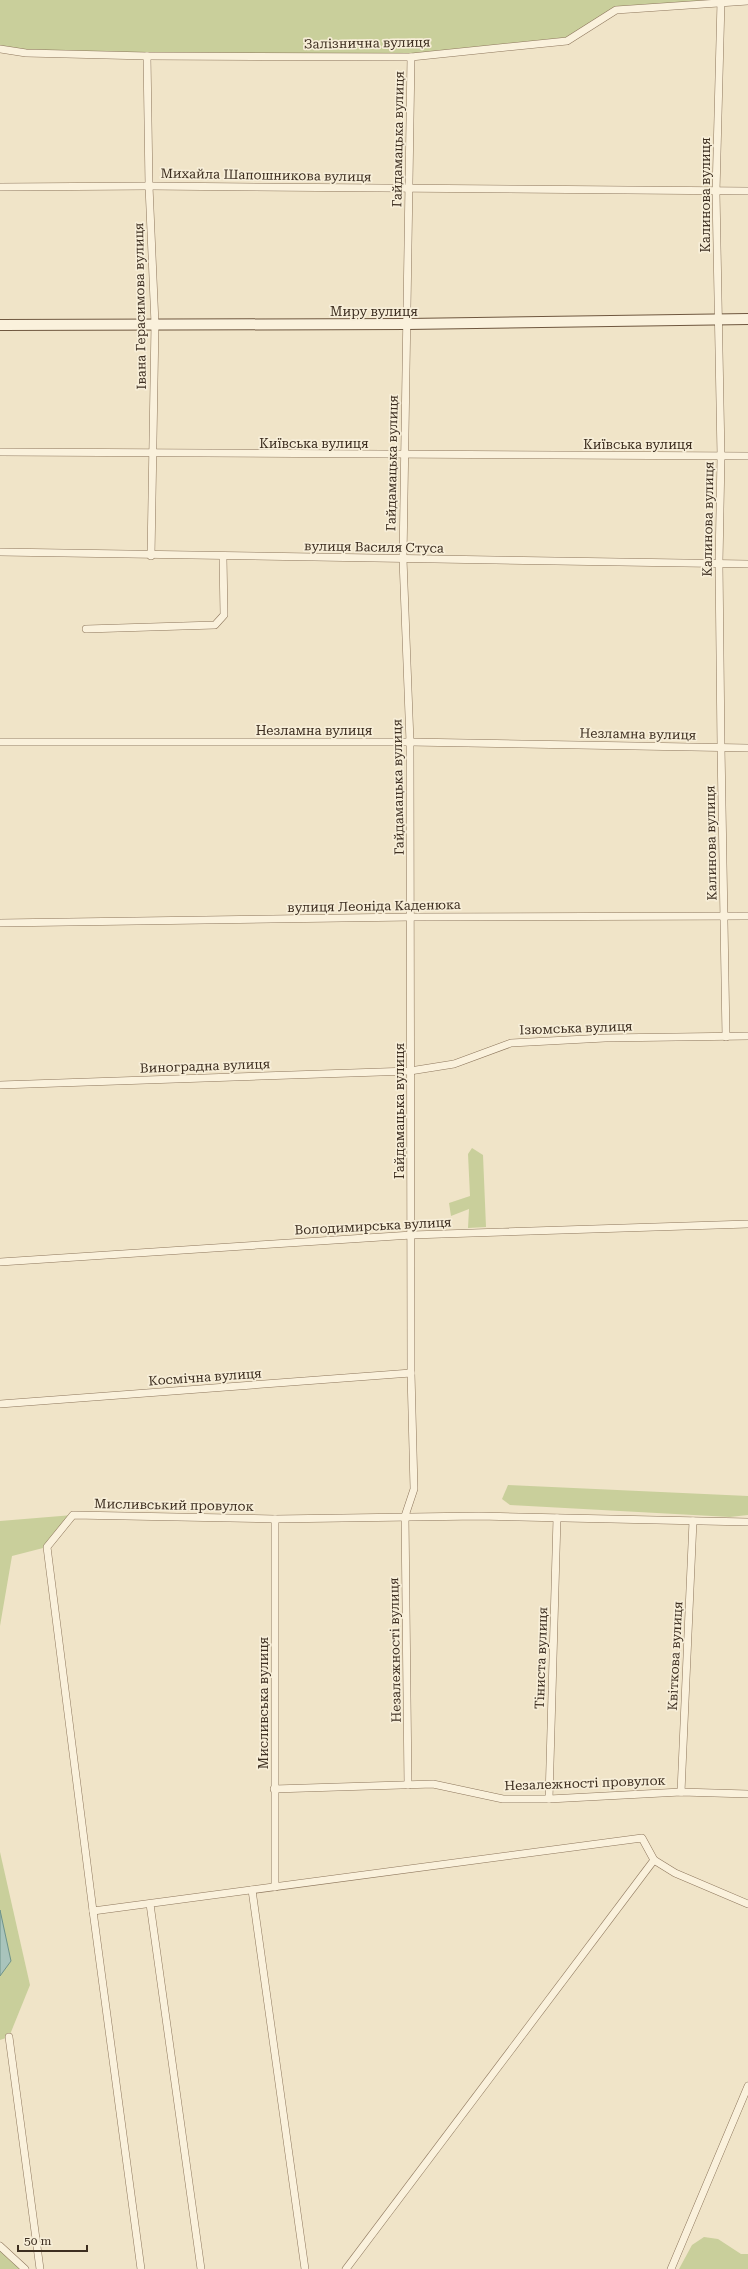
<svg xmlns="http://www.w3.org/2000/svg" width="748" height="2269" font-family="'Roboto Serif',serif">
  <rect width="100%" height="100%" fill="#f0e4c8"/>
  <g fill="#c9cf9b">
    <polygon points="0,0 748,0 616,10 567,41 411,57 147,56 0,49"/>
    <polygon points="472,1148 483,1155 486,1227 468,1228 469,1209 451,1216 449,1203 470,1196 468,1154"/>
    <polygon points="508,1485 748,1496 748,1515 730,1517 510,1505 502,1499"/>
    <polygon points="73,1515 47,1547 12,1556 0,1626 0,1521"/>
    <polygon points="0,1852 30,1985 9,2037 0,2040"/>
    <polygon points="704,2237 718,2239 741,2254 748,2254 748,2269 679,2269 692,2245"/>
    <polygon points="0,2246 25,2269 0,2269"/>
  </g>
  <polygon fill="#a9c4bc" stroke="#6f938a" points="0,1910 11,1961 0,1976"/>
  <g fill="none" stroke-linecap="round" stroke-linejoin="round">
    <g stroke="#8d765c" stroke-width="8">
      <g id="street">
        <polyline points="721,1 716,192 721,456 719,563 721,747 726,1037"/>
        <polyline points="0,49 26,53 147,56 411,57 567,41 616,10 748,1"/>
        <polyline points="147,56 149,186 155,324 151,556"/>
        <polyline points="0,187 149,186 748,191"/>
        <polyline points="0,452 748,456"/>
        <polyline points="0,552 748,564"/>
        <polyline points="86,629 215,625 224,615 223,557"/>
        <polyline points="0,742 410,742 748,748"/>
        <polyline points="0,923 412,917 748,916"/>
        <polyline points="0,1085 410,1071 454,1064 511,1043 605,1038 748,1036"/>
        <polyline points="0,1262 412,1235 748,1224"/>
        <polyline points="0,1404 411,1373"/>
        <polyline points="408,1785 405,1516 414,1489 411,1373 410,742 403,559 411,57"/>
        <polyline points="274,1789 433,1784 503,1799 549,1799 681,1792 748,1794"/>
        <polyline points="681,1792 693,1521"/>
        <polyline points="549,1799 557,1518"/>
        <polyline points="275,1887 275,1519"/>
        <polyline points="252,1890 305,2269"/>
        <polyline points="150,1904 201,2269"/>
        <polyline points="93,1911 642,1838 654,1860 675,1873 748,1904"/>
        <polyline points="9,2037 40,2269"/>
        <polyline points="0,2246 25,2269"/>
        <polyline points="141,2269 93,1911 47,1547 73,1515 275,1519 479,1516 748,1522"/>
        <polyline points="346,2269 654,1860"/>
        <polyline points="671,2269 748,2086"/>
      </g>
    </g>
    <g stroke="#6f573f" stroke-width="12">
      <polyline id="secondary" points="0,325 407,324 748,319"/>
    </g>
    <use href="#street" stroke="#faf1dc" stroke-width="7"/>
    <use href="#secondary" stroke="#faf1dc" stroke-width="10"/>
  </g>
  <g text-anchor="middle" dominant-baseline="central" stroke-width="3.5" stroke-linejoin="round" paint-order="stroke">
    <g font-size="13" fill="#3d2e20" stroke="#f7eed8">
      <text transform="translate(367 43) rotate(-1)">Залізнична вулиця</text>
      <text transform="translate(398 139) rotate(-89)">Гайдамацька вулиця</text>
      <text transform="translate(266 175) rotate(1)">Михайла Шапошникова вулиця</text>
      <text transform="translate(705 195) rotate(-90)">Калинова вулиця</text>
      <text transform="translate(140 306) rotate(-91)">Івана Герасимова вулиця</text>
      <text x="374" y="311">Миру вулиця</text>
      <text x="314" y="443">Київська вулиця</text>
      <text x="638" y="444">Київська вулиця</text>
      <text transform="translate(392 463) rotate(-89)">Гайдамацька вулиця</text>
      <text transform="translate(708 519) rotate(-89)">Калинова вулиця</text>
      <text transform="translate(374 547) rotate(1)">вулиця Василя Стуса</text>
      <text x="314" y="730">Незламна вулиця</text>
      <text transform="translate(638 734) rotate(1)">Незламна вулиця</text>
      <text transform="translate(398 787) rotate(-91)">Гайдамацька вулиця</text>
      <text transform="translate(711 843) rotate(-91)">Калинова вулиця</text>
      <text transform="translate(374 906) rotate(-1)">вулиця Леоніда Каденюка</text>
      <text transform="translate(576 1028) rotate(-2)">Ізюмська вулиця</text>
      <text transform="translate(205 1066) rotate(-2)">Виноградна вулиця</text>
      <text transform="translate(399 1111) rotate(-90)">Гайдамацька вулиця</text>
      <text transform="translate(373 1226) rotate(-3)">Володимирська вулиця</text>
      <text transform="translate(205 1377) rotate(-4)">Космічна вулиця</text>
      <text transform="translate(174 1505) rotate(1)">Мисливський провулок</text>
      <text transform="translate(395 1650) rotate(-91)">Незалежності вулиця</text>
      <text transform="translate(675 1656) rotate(-87)">Квіткова вулиця</text>
      <text transform="translate(541 1658) rotate(-88)">Тіниста вулиця</text>
      <text transform="translate(263 1703) rotate(-90)">Мисливська вулиця</text>
      <text transform="translate(585 1783) rotate(-2)">Незалежності провулок</text>
    </g>
  </g>
  <path d="M18 2245v6h69v-6" fill="none" stroke="#3d2e20" stroke-width="2"/>
  <text x="24" y="2245" font-size="12" fill="#3d2e20" stroke="#f7eed8" stroke-width="3" paint-order="stroke">50 m</text>
</svg>
